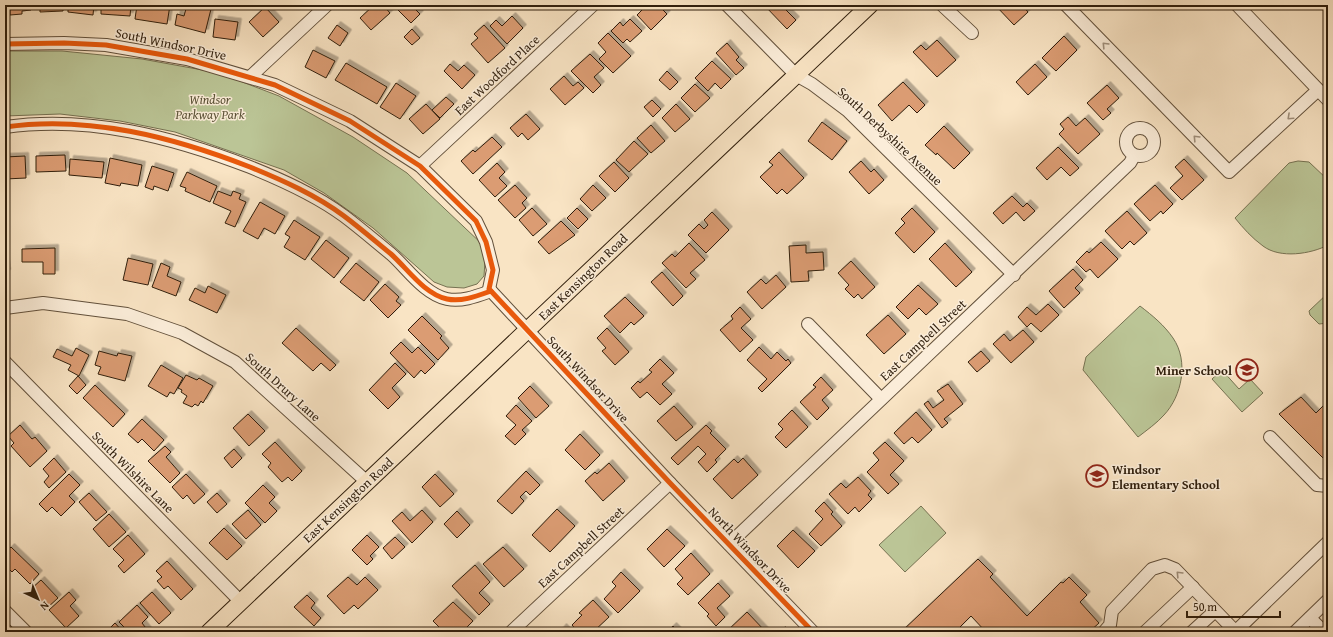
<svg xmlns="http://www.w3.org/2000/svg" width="1333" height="637" font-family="'Gentium Book Plus',serif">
  <defs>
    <filter id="shadow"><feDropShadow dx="3.5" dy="-3.5" stdDeviation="0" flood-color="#0004"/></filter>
  </defs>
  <rect width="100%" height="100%" fill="#f9e4c4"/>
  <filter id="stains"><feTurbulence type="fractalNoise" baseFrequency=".005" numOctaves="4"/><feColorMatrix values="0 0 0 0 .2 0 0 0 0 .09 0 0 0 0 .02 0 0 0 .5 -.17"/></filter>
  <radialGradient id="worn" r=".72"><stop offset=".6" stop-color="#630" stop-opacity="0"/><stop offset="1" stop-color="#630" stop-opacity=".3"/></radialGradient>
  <g fill="#bbc596" stroke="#767252">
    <polygon points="5,51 62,51 142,59 219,73 279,96 353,137 407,173 483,245 485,261 484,276 477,284 464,288 447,287 434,282 373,228 324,193 284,170 175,132 120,121 60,114 5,116"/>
    <path d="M1298 161 1309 162 1328 180V245C1311 254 1280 259 1263 246 1252 238 1243 228 1235 218L1289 163Z"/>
    <polygon points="1328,293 1328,323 1319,324 1310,315 1309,311"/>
    <path d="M1140 306C1153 316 1164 325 1173 338 1189 361 1182 396 1164 415 1157 423 1147 430 1138 437L1083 370 1086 357Z"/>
    <polygon points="1222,370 1239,389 1250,379 1263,393 1242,412 1212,379"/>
    <polygon points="921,506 946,533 905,572 879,545"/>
  </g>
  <g fill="#db9c73" stroke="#301f0d" filter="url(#shadow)">
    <polygon points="10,5 31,5 31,10 22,11 22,14 10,15"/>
    <polygon points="40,5 63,5 63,11 40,12"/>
    <polygon points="68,5 94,5 93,15 68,12"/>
    <polygon points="101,5 131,5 130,16 101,14"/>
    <polygon points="137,5 170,5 167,24 135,19"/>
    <polygon points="187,5 212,5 205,33 175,25 177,14 184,16"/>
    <polygon points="374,5 383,5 390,13 371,30 360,18"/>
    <polygon points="393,5 417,5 414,8 420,14 411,23"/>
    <polygon points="647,5 658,5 667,14 651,30 637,15"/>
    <polygon points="764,5 789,5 785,9 796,20 787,29"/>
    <polygon points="995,5 1022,5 1028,12 1014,25"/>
    <polygon points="265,7 279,22 263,37 249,22"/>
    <polygon points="512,16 523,28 507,44 490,26 496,20 502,26"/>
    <polygon points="215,19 238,22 235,40 213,37"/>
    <polygon points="630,19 642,31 630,42 627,39 623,43 611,31 620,22 623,26"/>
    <polygon points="337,25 348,33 340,46 328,38"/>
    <polygon points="484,25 505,48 488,63 471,44 478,38 474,34"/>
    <polygon points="412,29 420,38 412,45 404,37"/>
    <polygon points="608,33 631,56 613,73 599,59 606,52 598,43"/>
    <polygon points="1064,36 1077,50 1056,71 1042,58"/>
    <polygon points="937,40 956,60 937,77 913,52 921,45 926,50"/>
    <polygon points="727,43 739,57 736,60 744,68 736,75 716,53"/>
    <polygon points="313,50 335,61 326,78 305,67"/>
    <polygon points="590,54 604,68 594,77 601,85 593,93 571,71"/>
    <polygon points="712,61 731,79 721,89 715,83 708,91 695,78"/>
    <polygon points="346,63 387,87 377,104 335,80"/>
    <polygon points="450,64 458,71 464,65 475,75 462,89 444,71"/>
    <polygon points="1035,64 1047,77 1028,95 1016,82"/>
    <polygon points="667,71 678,82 670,90 659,80"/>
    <polygon points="564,76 573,86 578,82 584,88 565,105 550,89"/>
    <polygon points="903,82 925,105 917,113 909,105 892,121 878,105"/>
    <polygon points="396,83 416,96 400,119 380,107"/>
    <polygon points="695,84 710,98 695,112 681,98"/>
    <polygon points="1107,85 1119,98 1107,109 1111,113 1103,120 1087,103"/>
    <polygon points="446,97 454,104 440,118 432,110"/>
    <polygon points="652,100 661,109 653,117 644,107"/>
    <polygon points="426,104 440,119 423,134 409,119"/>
    <polygon points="676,104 690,119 675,132 662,118"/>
    <polygon points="526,114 540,129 528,140 522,133 518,137 510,128"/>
    <polygon points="1068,117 1076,126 1085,118 1100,134 1078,154 1059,134 1064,129 1060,124"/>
    <polygon points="822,122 847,141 832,160 808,141"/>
    <polygon points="651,125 665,141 651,153 637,138"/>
    <polygon points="944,126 970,153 954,169 937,153 936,155 925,145"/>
    <polygon points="492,137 502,147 473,174 461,161 473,150 475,152"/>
    <polygon points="634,141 648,154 629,172 616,160"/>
    <polygon points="1058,147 1079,168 1070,176 1061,167 1047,180 1036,168"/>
    <polygon points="779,152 804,178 787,194 782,189 777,194 760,177 773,165 769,162"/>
    <polygon points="65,155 66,171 36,172 36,156"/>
    <polygon points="25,156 26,178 5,179 5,157"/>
    <polygon points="110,158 142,165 138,186 121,183 120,186 105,183"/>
    <polygon points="70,159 104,162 102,178 69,175"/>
    <polygon points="1184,159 1204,180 1182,200 1170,188 1183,176 1175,167"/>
    <polygon points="861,161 871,172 874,169 884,180 869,194 849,172"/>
    <polygon points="614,162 629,178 615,192 599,176"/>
    <polygon points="497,163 505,172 499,178 507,186 495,197 479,180"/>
    <polygon points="152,166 174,173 168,191 154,186 153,190 145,187"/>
    <polygon points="187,172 217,186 210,202 185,191 186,188 180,186"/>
    <polygon points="515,185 527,198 522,203 526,208 515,218 498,200"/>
    <polygon points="593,185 606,198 592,211 580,199"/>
    <polygon points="1155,185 1173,204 1163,214 1161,211 1150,221 1134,204"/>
    <polygon points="218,191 231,196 233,191 241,194 239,199 246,202 235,227 225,223 231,211 213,203"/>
    <polygon points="1012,196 1023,207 1027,203 1035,211 1024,221 1016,212 1003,224 993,213"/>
    <polygon points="260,202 285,216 275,234 264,228 258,239 243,231"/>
    <polygon points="532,208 547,224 533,236 519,220"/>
    <polygon points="577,208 588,219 578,229 567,218"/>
    <polygon points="912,208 935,232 914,253 895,233 905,223 901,219"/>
    <polygon points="1127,211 1147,233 1134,245 1130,241 1122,249 1105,231"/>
    <polygon points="712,212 729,230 706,253 688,235 699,224 704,229 708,225 704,220"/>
    <polygon points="294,220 320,237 305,260 284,247 290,237 285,234"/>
    <polygon points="561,221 575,235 549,254 538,242"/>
    <polygon points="326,240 349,258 334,278 311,259"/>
    <polygon points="1101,242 1118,259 1098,278 1090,269 1086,272 1076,262 1087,251 1089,253"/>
    <polygon points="689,243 705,260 690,273 696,279 686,288 662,263 672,254 675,257"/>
    <polygon points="945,243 972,272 956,287 929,259"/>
    <polygon points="806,245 806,253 823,252 824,270 808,271 809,281 791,282 789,246"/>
    <polygon points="55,248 55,274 43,274 43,262 22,262 22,249"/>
    <polygon points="5,258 7,273 5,273"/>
    <polygon points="128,258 153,264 148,285 123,280"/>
    <polygon points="851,261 875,287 862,299 858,294 854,298 845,289 849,285 838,273"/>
    <polygon points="161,263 170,267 167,276 181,282 176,296 152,287"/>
    <polygon points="356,263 379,282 364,301 340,282"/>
    <polygon points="1073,269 1083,280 1075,288 1080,293 1064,308 1049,291"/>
    <polygon points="662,272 683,296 673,306 651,282"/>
    <polygon points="776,275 786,287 762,309 747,292 761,279 766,284"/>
    <polygon points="385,284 399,297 396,301 401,305 388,318 370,300"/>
    <polygon points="918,285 938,304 926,315 919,308 908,319 896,307"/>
    <polygon points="208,286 226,295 217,313 189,300 195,288 205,293"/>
    <polygon points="625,297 644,316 634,325 631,322 620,333 604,316"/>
    <polygon points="1048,304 1059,315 1041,332 1031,323 1027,327 1018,317 1027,307 1036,315"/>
    <polygon points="740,307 751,319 741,328 753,340 740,352 720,330 733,319 731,316"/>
    <polygon points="888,315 906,334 884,354 866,335"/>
    <polygon points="422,316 442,336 440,338 449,348 438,360 408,330"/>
    <polygon points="296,328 336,365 330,371 321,363 313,371 282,343"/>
    <polygon points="607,328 629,352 615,365 602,351 606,348 597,338"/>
    <polygon points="1023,330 1034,342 1011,363 993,344 1004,334 1010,341"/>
    <polygon points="401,342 412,353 418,347 435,364 425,374 421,370 414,378 390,353"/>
    <polygon points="759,347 771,359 777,352 786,361 788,359 791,363 762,392 758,388 767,379 747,360"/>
    <polygon points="76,348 89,355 79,376 68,370 71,365 53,357 57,349 72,356"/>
    <polygon points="99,351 117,356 118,353 132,356 125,381 98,374 101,367 95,365"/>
    <polygon points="981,351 990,361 977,372 968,362"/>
    <polygon points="660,359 674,373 662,384 672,394 660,405 647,392 640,398 631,388 638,381 640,383 652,372 649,370"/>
    <polygon points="395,363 406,374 392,388 400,397 388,409 369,390"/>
    <polygon points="161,365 183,378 174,394 170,392 167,397 148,386"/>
    <polygon points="186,375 197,380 199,378 213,386 203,403 201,401 198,406 195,404 192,407 183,403 187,396 181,392 182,390 178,388"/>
    <polygon points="78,376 86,385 77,394 69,386"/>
    <polygon points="1328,376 1328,385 1323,380"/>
    <polygon points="821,377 833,390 822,400 829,408 817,420 800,402 816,387 813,385"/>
    <polygon points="948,384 963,404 944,419 948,423 942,428 924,404 928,401 933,408 944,400 937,391"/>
    <polygon points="95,385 125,414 113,427 83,398"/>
    <polygon points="530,386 549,406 536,418 518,398"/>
    <polygon points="1301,397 1316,413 1328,401 1327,462 1279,414"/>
    <polygon points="516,405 532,421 522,430 526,434 515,445 505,436 516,425 506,416"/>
    <polygon points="674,406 693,427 676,441 657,421"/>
    <polygon points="792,410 808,427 786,448 775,437 783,429 778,424"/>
    <polygon points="916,412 932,430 918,443 912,437 904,444 894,433"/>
    <polygon points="248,414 265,431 249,446 233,428"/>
    <polygon points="142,419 164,440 154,451 142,439 138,443 128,434"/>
    <polygon points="20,425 32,439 35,437 47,451 30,467 11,446 14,443 8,436"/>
    <polygon points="706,425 712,431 710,433 726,449 715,460 717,462 707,472 698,462 706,454 698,446 678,465 671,458"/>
    <polygon points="580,434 600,455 585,470 565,450"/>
    <polygon points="275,442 302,471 292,481 288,477 282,482 268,467 271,463 262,454"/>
    <polygon points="885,442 904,461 890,475 899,484 888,494 867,472 879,460 873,453"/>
    <polygon points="165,446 171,452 166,457 180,473 170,483 148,461"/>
    <polygon points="234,449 242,458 232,468 224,458"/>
    <polygon points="54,458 66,472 49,488 44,482 49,476 43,469"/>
    <polygon points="743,458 758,475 732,499 713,479 734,459 738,463"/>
    <polygon points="609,463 625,481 603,501 585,481 595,472 597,474"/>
    <polygon points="526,471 540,485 530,495 526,491 520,497 524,501 512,514 497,501"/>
    <polygon points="69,474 80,485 69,496 75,502 61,516 52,507 47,512 39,504"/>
    <polygon points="186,474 205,494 194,504 187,495 183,499 172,487"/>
    <polygon points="435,474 454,494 440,507 422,487"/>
    <polygon points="858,477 871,491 868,495 872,499 859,512 855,507 848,514 829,494 841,483 846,488"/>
    <polygon points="263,485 275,497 269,503 277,511 265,523 245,503"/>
    <polygon points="89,493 107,512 96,521 79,502"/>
    <polygon points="217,493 227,504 217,513 207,502"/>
    <polygon points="824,502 833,512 831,514 842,526 821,546 809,534 823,519 815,511"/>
    <polygon points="557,509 575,526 550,552 532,535"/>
    <polygon points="248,510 261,525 246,539 232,524"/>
    <polygon points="422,510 433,522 412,543 392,521 402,512 410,521"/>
    <polygon points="457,511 470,525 457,538 444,524"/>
    <polygon points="109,514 126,532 109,547 93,529"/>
    <polygon points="224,528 242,546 227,560 209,543"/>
    <polygon points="667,529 685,546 664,567 647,549"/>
    <polygon points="793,530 815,551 798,568 777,546"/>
    <polygon points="128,535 145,554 124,573 118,566 124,560 113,549"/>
    <polygon points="367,535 379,547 370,556 373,559 367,565 352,550"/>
    <polygon points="395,537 405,547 392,559 383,548"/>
    <polygon points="11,547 39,574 30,584 15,569 12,572 5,565 5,553"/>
    <polygon points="503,547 524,569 504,587 483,564"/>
    <polygon points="691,553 710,574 688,595 677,584 683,578 675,569"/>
    <polygon points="978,559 993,574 990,577 1027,616 1061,582 1063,583 1069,577 1087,595 1080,602 1099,623 1089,632 986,632 971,616 955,632 901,632"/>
    <polygon points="167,561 193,589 181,600 168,586 164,589 157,581 162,577 156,571"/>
    <polygon points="475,565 490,582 479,593 490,604 479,615 452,586"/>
    <polygon points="621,572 640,591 618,613 604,599 616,586 612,582"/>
    <polygon points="348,577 357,585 365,577 378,590 358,609 354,605 344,614 327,596"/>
    <polygon points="41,580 58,598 47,608 30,590"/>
    <polygon points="718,583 730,596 717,608 725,617 716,626 707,616 709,614 698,603"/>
    <polygon points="69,592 76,600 70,606 79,616 66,628 49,610"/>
    <polygon points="152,592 171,613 159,624 140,603"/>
    <polygon points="307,595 315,603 311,608 321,618 314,626 294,607"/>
    <polygon points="593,600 609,617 593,632 578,632 572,625 582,615 579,613"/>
    <polygon points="453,602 473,621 463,631 459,628 455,632 444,632 433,621"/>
    <polygon points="137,605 148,617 142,623 149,632 129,632 119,622"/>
    <polygon points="747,612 766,632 726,632"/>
    <polygon points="115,623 123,632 106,632"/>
    <polygon points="673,626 679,632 667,632"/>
    <polygon points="563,627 568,632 559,632"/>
  </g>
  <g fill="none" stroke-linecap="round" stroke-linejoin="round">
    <g stroke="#62503b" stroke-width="14">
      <g id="minor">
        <polyline points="727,5 796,75 812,84 848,111 1014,275"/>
        <polyline points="942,5 972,33"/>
        <polyline points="1066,5 1229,172 1318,90"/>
        <polyline points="1237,5 1328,100"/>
        <polyline points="5,44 64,43 106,45 187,59 275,85 350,121 420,166 476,221 486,242 493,270 489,289 491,291 670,483 813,632"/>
        <polyline points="250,77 327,5"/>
        <path d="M5 127C88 115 173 137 250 167 282 180 316 195 344 216 360 228 375 241 391 254 407 268 424 294 447 299 462 302 477 296 491 291"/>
        <circle cx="1140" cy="142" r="14"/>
        <polyline points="420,166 593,5"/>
        <polyline points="5,308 43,303 127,314 182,333 235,362 367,482"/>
        <polyline points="808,324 881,399"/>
        <polyline points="5,362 241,602"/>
        <polyline points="1270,437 1317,485 1328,486"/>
        <polyline points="729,544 1130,163 1134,156"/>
        <polyline points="5,611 26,632"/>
        <polyline points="1310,618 1324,632"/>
        <polyline points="511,632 670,483"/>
        <polyline points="1104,632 1110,625 1112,611 1152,569 1165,565 1175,569 1236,632"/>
        <polyline points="1145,632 1193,587"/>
        <polyline points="1192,632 1215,611"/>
        <polyline points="1235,632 1328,542"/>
        <polyline points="1295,632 1328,600"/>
      </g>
    </g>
    <g stroke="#301f0d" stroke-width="18">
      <polyline id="major" points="209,632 870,5"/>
    </g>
    <polyline stroke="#301f0d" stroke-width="2" stroke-dasharray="1 2" stroke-linecap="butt" points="781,632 786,627"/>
    <use href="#minor" stroke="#fbedd9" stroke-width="12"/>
    <use href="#major" stroke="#f9e4c4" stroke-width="16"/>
    <g stroke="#fbedd9" stroke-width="8">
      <g id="cycleway">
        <polyline points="5,44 64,43 106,45 187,59 275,85 350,121 420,166 476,221 486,242 493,270 489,289 491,291 670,483 813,632"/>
        <path d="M5 127C88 115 173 137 250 167 282 180 316 195 344 216 360 228 375 241 391 254 407 268 424 294 447 299 462 302 477 296 491 291"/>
      </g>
    </g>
    <use href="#cycleway" stroke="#e8590c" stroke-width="5"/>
  </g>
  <defs><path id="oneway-chevron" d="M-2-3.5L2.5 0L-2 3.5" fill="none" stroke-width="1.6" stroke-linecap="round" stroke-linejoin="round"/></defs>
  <g stroke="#a0907d">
    <use href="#oneway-chevron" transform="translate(1105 45) rotate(-134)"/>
    <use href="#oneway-chevron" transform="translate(1290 117) rotate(137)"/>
    <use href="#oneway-chevron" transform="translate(1196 138) rotate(-134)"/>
    <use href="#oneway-chevron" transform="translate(1179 574) rotate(-134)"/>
  </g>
  <defs>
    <g id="school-ring" transform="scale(1.15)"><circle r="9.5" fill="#fbedd9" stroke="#8f2418" stroke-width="1.5"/><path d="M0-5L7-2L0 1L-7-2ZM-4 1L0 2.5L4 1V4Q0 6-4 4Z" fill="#8f2418"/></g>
  </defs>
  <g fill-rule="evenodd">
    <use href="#school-ring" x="1247" y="370"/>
    <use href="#school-ring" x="1097" y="476"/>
  </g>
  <g text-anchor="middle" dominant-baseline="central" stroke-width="3" stroke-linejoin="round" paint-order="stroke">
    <g font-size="13" fill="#301f0d" stroke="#fbedd9">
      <text transform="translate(171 44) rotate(12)">South Windsor Drive</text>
      <text transform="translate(497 75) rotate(-43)">East Woodford Place</text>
      <text transform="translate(890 136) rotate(43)">South Derbyshire Avenue</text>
      <text transform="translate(583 277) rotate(-44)">East Kensington Road</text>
      <text transform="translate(923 340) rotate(-43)">East Campbell Street</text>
      <text transform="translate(588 379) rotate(47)">South Windsor Drive</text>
      <text transform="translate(283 387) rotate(42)">South Drury Lane</text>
      <text transform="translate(133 472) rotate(45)">South Wilshire Lane</text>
      <text transform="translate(348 500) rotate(-43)">East Kensington Road</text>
      <text transform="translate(581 547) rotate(-43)">East Campbell Street</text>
      <text transform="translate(750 550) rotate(46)">North Windsor Drive</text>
    </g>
    <g font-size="13" font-style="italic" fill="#5a5136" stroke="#fbedd9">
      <text x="210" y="99">Windsor<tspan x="210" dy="15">Parkway Park</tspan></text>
    </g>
    <g font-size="13" font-weight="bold" fill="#301f0d" stroke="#fbedd9" text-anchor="end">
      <text x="1232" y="370">Miner School</text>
      <text x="1112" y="469" text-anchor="start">Windsor<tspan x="1112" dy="15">Elementary School</tspan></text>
    </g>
  </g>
  <rect width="1333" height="637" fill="none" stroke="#f9e4c4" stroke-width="20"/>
  <rect x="6" y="6" width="1321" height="625" fill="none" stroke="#301f0d" stroke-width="2"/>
  <rect x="10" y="10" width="1313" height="617" fill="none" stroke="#301f0d"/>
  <g transform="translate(38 599) rotate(136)" stroke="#fbedd9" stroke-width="3" paint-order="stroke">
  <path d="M0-3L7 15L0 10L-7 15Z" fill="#301f0d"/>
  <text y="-6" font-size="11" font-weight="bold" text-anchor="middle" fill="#301f0d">N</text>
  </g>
  <path d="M1187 611v6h93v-6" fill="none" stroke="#301f0d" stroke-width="2"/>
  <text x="1193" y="611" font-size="12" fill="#301f0d" stroke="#fbedd9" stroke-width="3" paint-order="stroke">50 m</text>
  <rect width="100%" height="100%" filter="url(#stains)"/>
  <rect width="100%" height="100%" fill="url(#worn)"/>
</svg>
